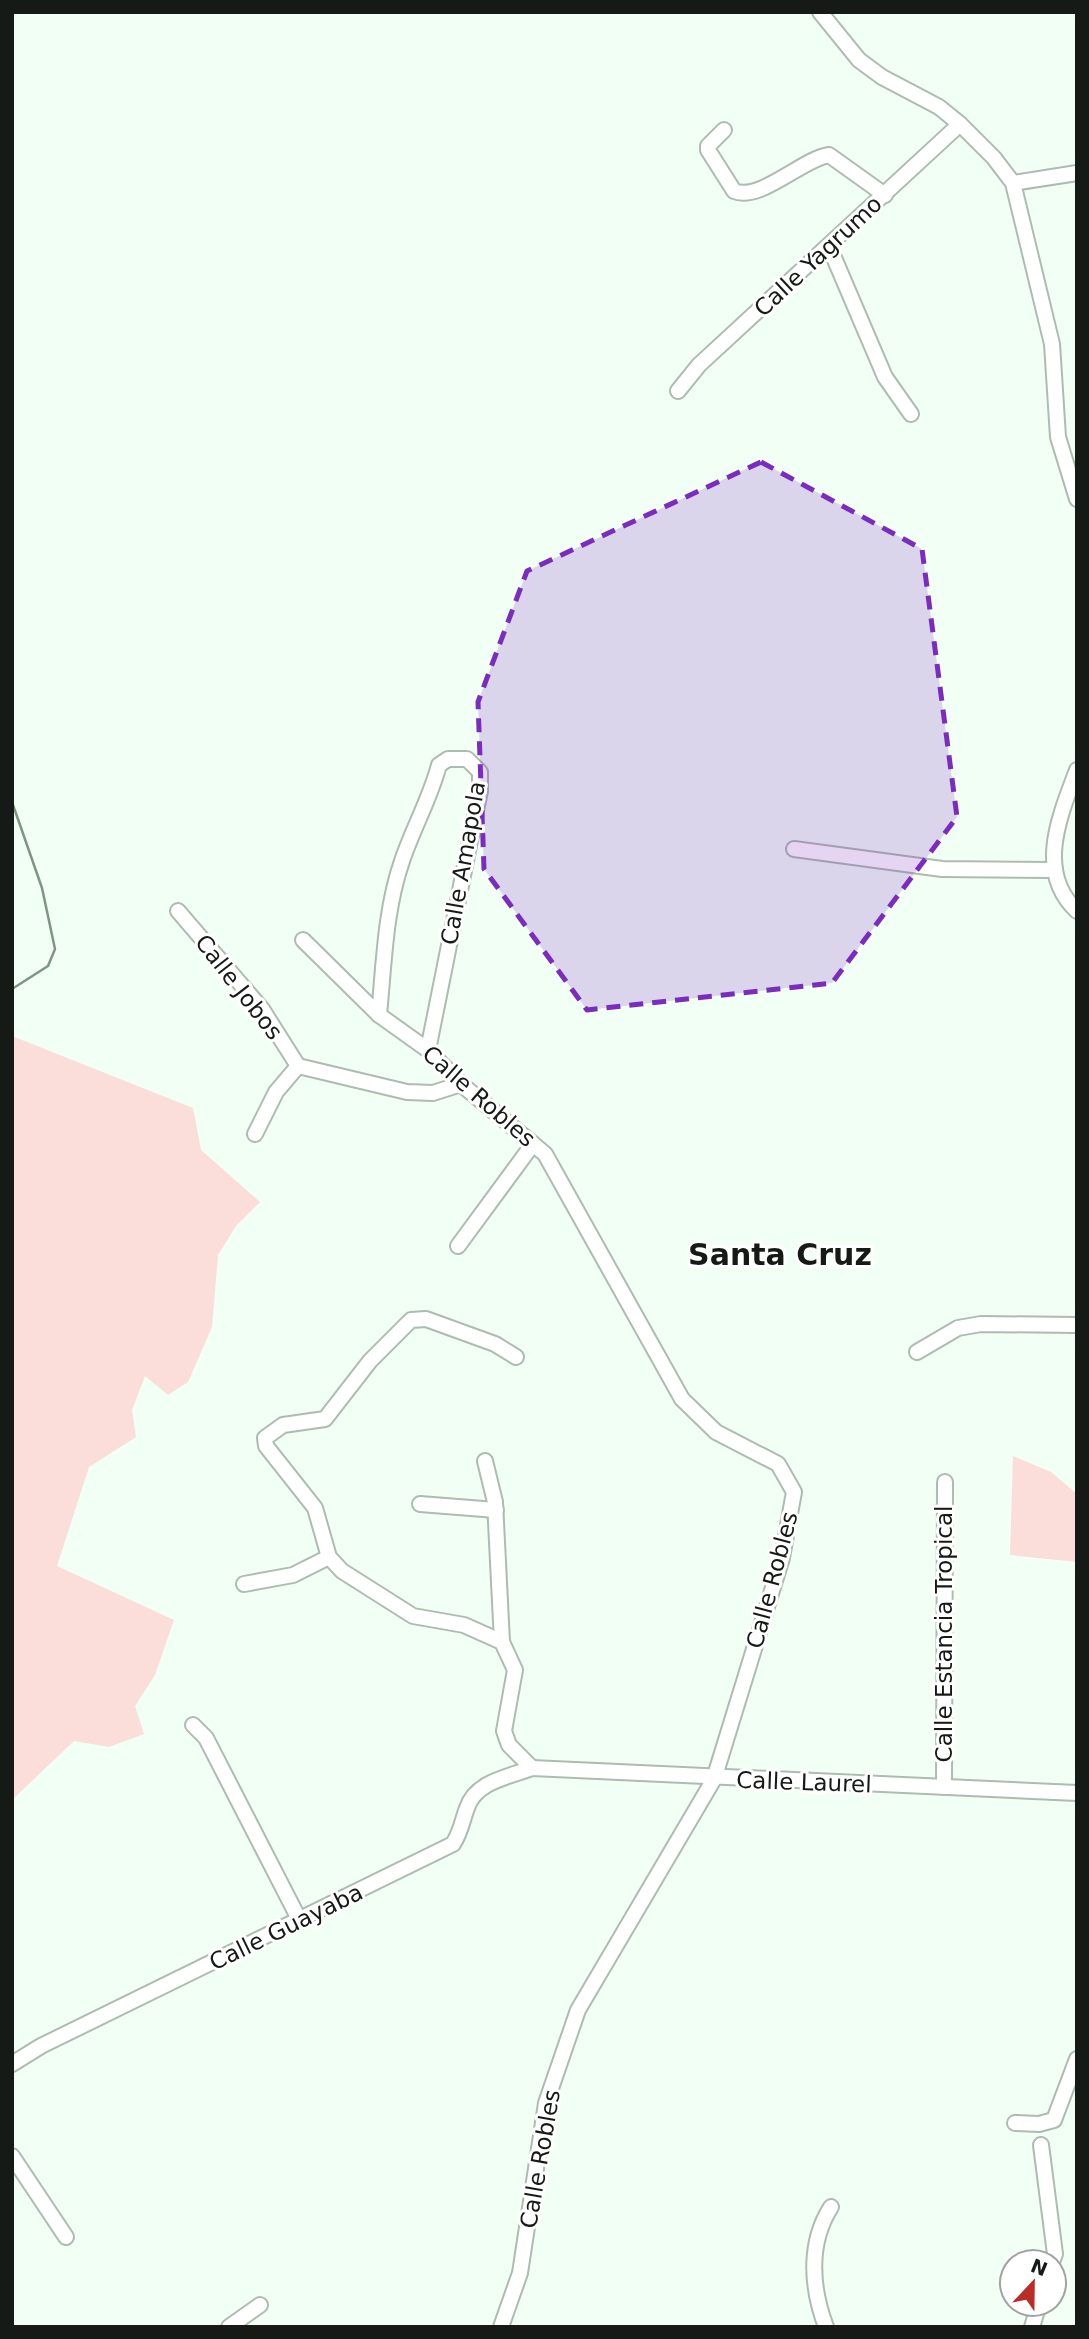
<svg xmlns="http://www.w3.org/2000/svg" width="1089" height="2339" font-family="'DejaVu Sans',sans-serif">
  <rect width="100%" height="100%" fill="#f2fff5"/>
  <g fill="#fbddd9">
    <polygon points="12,1036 193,1108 201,1150 260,1202 236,1226 218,1255 212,1327 188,1382 168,1395 145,1376 132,1410 136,1437 89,1467 57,1566 174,1620 155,1675 135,1706 144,1734 109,1747 74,1741 12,1800"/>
    <polygon points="1013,1456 1051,1472 1077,1494 1077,1562 1010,1555"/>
  </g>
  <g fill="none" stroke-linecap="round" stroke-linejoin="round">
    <polyline stroke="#7d9782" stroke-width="2.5" points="12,802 42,888 55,949 48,966 12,989"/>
    <g stroke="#adbcb0" stroke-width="18">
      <g id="minor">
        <polyline points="820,12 859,60 882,77 939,107 960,124 994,158 1013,183 1052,344 1058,437 1077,499"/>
        <path d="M724 130 708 146V150L734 191C760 202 802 159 829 155L885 195"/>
        <polyline points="1013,183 1077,173"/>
        <polyline points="829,246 885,377 911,414"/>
        <polyline points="678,391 699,365 960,124"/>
        <path d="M1077 770C1060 815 1035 872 1077 911"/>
        <polyline points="794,849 942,869 1055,870"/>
        <polyline points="178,911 262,1009 298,1066 407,1092 433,1093 461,1084"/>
        <polyline points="303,940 379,1015 428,1050 461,1084 545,1154 682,1399 716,1432 778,1464 794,1492 782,1558 714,1779 578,2010 546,2103 520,2273 501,2327"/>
        <path d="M379 1015C384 964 385 910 402 861 413 828 430 799 439 765L448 759H467L480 772V791L428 1050"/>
        <polyline points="255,1134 276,1092 298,1066"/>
        <polyline points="458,1246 533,1144"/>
        <polyline points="917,1352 958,1328 981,1324 1077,1325"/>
        <polyline points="516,1357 495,1344 426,1319 411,1320 370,1361 325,1419 283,1425 265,1438 266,1446 315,1508 329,1557 342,1571 413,1616 464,1625 502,1642 515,1670 504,1731 509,1745 532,1768"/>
        <polyline points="485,1461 495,1502 502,1642"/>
        <polyline points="420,1504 496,1510"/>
        <polyline points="244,1584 293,1575 329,1557"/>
        <polyline points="193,1725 206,1738 300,1921"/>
        <polyline points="944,1787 945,1482"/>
        <path d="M12 2064 41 2046 453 1844C461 1832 462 1821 467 1808 476 1781 509 1777 532 1768L1077 1793"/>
        <polyline points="1015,2123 1039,2124 1054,2120 1077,2059"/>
        <polyline points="1041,2145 1055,2254 1052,2262"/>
        <polyline points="12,2156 66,2237"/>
        <polyline points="229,2327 260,2305"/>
        <path d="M826 2327C811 2287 808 2243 831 2207"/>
        <polyline points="1032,2327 1039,2304"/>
      </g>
    </g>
    <use href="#minor" stroke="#fff" stroke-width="14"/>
  </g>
  <path fill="#7b2cbf" fill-opacity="0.2" stroke="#7b2cbf" stroke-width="5" stroke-dasharray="14 9" stroke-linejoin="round" d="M761 462 922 549 957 817 832 983 587 1010 484 869 478 702 527 571Z"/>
  <g text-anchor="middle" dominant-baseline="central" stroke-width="6" stroke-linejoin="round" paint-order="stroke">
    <g font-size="23" fill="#151a16" stroke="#fff">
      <text transform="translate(818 256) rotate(-43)">Calle Yagrumo</text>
      <text transform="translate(463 863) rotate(-80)">Calle Amapola</text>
      <text transform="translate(239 987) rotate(52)">Calle Jobos</text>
      <text transform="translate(479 1096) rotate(41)">Calle Robles</text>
      <text transform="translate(772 1580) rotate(-75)">Calle Robles</text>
      <text transform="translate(944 1634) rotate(-90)">Calle Estancia Tropical</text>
      <text transform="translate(804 1782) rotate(2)">Calle Laurel</text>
      <text transform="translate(286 1927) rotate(-26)">Calle Guayaba</text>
      <text transform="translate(540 2159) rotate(-80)">Calle Robles</text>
    </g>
    <g font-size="30" font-weight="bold" fill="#151a16" stroke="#fff">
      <text x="780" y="1254">Santa Cruz</text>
    </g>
  </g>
  <rect width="1089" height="2339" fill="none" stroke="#151a16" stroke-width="28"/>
  <g transform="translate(1033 2283) rotate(22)"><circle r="33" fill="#ffffff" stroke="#a1a3a2" stroke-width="2"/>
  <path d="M0-5L12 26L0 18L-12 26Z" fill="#bb2c29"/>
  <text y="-10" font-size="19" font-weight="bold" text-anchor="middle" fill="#151a16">N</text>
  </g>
</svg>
